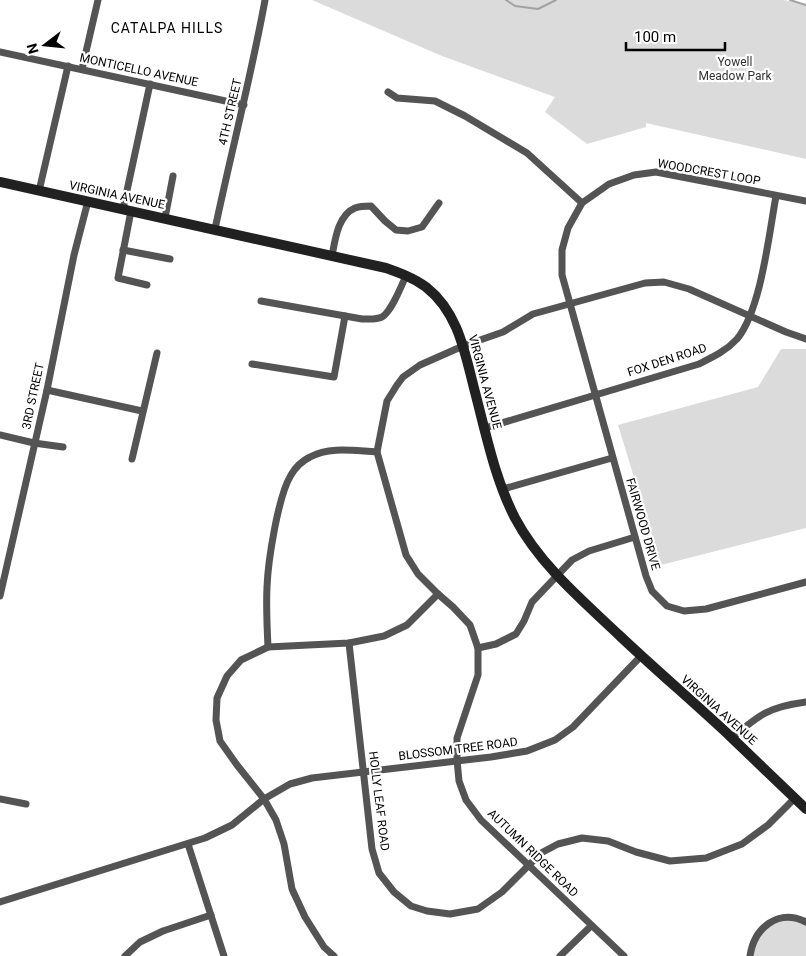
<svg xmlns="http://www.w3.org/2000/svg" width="806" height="956" font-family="Roboto,sans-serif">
  <rect width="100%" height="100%" fill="#fff"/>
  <g fill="#dbdbdb">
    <polygon points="312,0 783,0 806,4 806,159 646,123 646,127 587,144 545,112 555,97 442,56"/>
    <polygon points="781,349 806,349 806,528 661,565 618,425 758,387"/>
    <path d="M787 919 806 922V956H751C757 930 761 924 787 919Z"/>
  </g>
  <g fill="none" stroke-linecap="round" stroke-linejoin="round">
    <g stroke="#a2a2a2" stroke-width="2">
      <polyline points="506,0 515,6 538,9 556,0"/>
      <polyline points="790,0 806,5"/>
    </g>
    <g stroke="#545454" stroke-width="7">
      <polyline points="0,52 244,105"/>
      <polyline points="82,69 98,0"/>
      <polyline points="388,92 397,98 435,101 465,116 527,153 582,203"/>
      <polyline points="39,191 68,66"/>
      <polyline points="806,201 656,172 634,175 609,184 582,203 568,228 562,250 562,275 646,576 652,591 667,606 684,611 706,609 806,582"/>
      <polyline points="123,209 150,84"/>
      <polyline points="131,211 118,278 147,285"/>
      <polyline points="165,218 173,176"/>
      <path d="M215 229C231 153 251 77 265 0"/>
      <polyline points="123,250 170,259"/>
      <path d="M332 256C335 240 338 215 355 208 360 206 366 206 371 206L385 221 396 230 408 231 422 227 439 203"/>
      <path d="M261 301 362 319C369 319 376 320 382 317 392 311 401 286 406 276"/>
      <polyline points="252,364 334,377 345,316"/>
      <polyline points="47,390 142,411"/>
      <path d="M485 428 699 364C713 357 726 351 737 339 761 310 769 234 776 196"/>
      <polyline points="0,435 34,443 63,447"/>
      <polyline points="132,459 157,353"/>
      <polyline points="503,489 612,458"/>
      <polyline points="0,596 47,390 74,255 88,201"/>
      <polyline points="349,643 372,849 379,873 394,892 411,906 427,911 450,914 478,909 502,892 541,853 558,844 582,838 608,841 636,852 670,861 706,858 742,844 768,825 795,798"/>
      <path d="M268 647C267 627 266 607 267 587 268 561 278 496 291 475 295 468 302 461 310 457 330 446 355 451 377 452"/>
      <polyline points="478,648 496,644 516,634 524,621 532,602 572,560 589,551 635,537"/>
      <path d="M732 738C760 714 769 707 806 702"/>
      <polyline points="0,799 26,804"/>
      <polyline points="188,844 224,956"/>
      <polyline points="0,902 205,838 232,825 264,799 290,784 312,778 491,757 527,751 555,740 573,727 641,656"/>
      <polyline points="125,956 140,942 163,931 211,915"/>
      <polyline points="334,956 324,947 305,917 292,889 284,844 276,820 264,799 237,765 220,741 216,720 217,698 227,676 241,660 268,647 349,643 384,636 407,625 438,594"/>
      <polyline points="560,956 591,926"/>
      <polyline points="624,956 481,820 466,800 459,781 457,760 457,738 478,675 478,648 470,625 453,607 438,594 418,574 406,555 377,452 387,401 397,385 403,377 420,365 463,346 503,332 533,314 645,283 664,282 689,289 786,332 806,339"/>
      <path d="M750 956C754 928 778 908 806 922"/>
    </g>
    <path stroke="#212121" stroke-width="10" d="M0 182 386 268C400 273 414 278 426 287 459 313 465 354 475 392 486 434 495 479 515 518 540 565 582 600 620 636 657 671 696 704 732 738 757 762 782 786 806 809"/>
  </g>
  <g text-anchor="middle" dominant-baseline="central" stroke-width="4.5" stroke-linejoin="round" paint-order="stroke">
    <g font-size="12" fill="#323232" stroke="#fff">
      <text x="735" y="62">Yowell<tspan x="735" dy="14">Meadow Park</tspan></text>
    </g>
    <g font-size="12" fill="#000" stroke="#fff">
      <text transform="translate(139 70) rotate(12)">MONTICELLO AVENUE</text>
      <text transform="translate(230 112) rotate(-77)">4TH STREET</text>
      <text transform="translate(709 172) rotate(10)">WOODCREST LOOP</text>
      <text transform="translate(117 195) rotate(12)">VIRGINIA AVENUE</text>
      <text transform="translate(667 360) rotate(-18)">FOX DEN ROAD</text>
      <text transform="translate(485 382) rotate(75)">VIRGINIA AVENUE</text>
      <text transform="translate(33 396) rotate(-78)">3RD STREET</text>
      <text transform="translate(643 524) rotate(74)">FAIRWOOD DRIVE</text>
      <text transform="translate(719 710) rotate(42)">VIRGINIA AVENUE</text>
      <text transform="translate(458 749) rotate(-7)">BLOSSOM TREE ROAD</text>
      <text transform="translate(379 801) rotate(83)">HOLLY LEAF ROAD</text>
      <text transform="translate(533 853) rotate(44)">AUTUMN RIDGE ROAD</text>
    </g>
    <g font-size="14" letter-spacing="1" fill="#000" stroke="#fff">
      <text x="167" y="28">CATALPA HILLS</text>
    </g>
  </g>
  <g transform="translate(45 45) rotate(254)" stroke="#ffffff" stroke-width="4" paint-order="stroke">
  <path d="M0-4L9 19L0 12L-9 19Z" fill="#000000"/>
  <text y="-8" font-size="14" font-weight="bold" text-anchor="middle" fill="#000000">N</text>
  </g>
  <path d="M626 42v8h99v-8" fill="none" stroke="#000000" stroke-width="2.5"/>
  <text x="634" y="42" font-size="15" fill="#000000" stroke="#ffffff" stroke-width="4" paint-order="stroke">100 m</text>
</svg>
